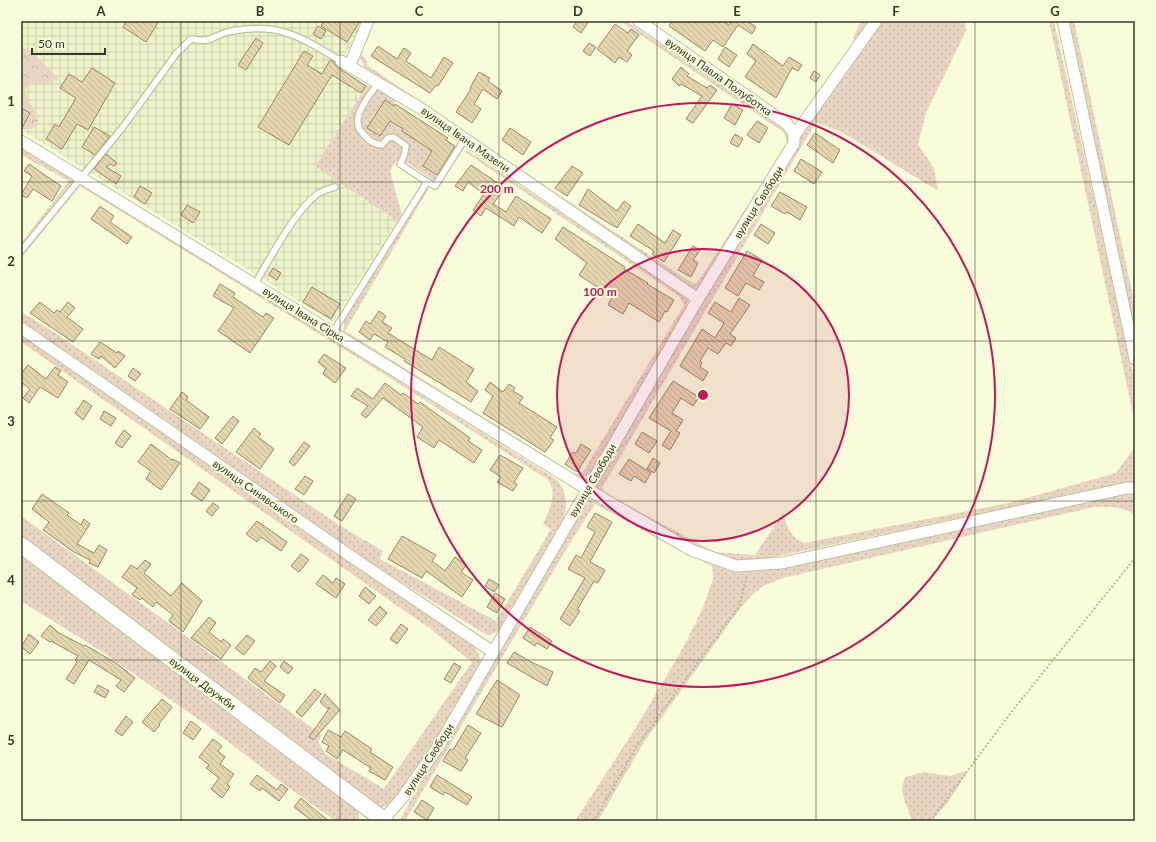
<svg xmlns="http://www.w3.org/2000/svg" width="1156" height="842" font-family="Lato,sans-serif">
  <defs>
    <pattern id="industrial-grid" width="8" height="8" patternUnits="userSpaceOnUse"><rect width="8" height="8" fill="#eef3c9"/><path d="M0 4h8M4 0v8" fill="none" stroke="#cdd1ad"/></pattern>
    <pattern id="grass-dots" width="8" height="8" patternUnits="userSpaceOnUse"><rect width="8" height="8" fill="#e8d6c2"/><path d="M2 2h.1M6 6h.1" fill="none" stroke="#c8b8a7" stroke-width="1.8" stroke-linecap="round"/></pattern>
    <pattern id="forest-crowns" width="20" height="18" patternUnits="userSpaceOnUse"><rect width="20" height="18" fill="#e8d6c2"/><path d="M2 6a3 3 0 1 1 6 0M12 15a3 3 0 1 1 6 0" fill="none" stroke="#c8b8a7"/></pattern>
    <pattern id="building-back-hatch" width="6" height="6" patternUnits="userSpaceOnUse"><rect width="6" height="6" fill="#e4d7b0"/><path d="M-1 5l2 2M0 0l6 6M5-1l2 2" fill="none" stroke="#c4b998"/></pattern>
  </defs>
  <rect width="100%" height="100%" fill="#f8fcda"/>
  <polygon fill="url(#industrial-grid)" points="21,21 363,21 339,67 367,86 315,166 397,221 333,322 21,130"/>
  <g fill="url(#grass-dots)">
    <polygon points="620,21 626,21 789,133 789,143 701,287 697,289 687,287 365,69 360,57 360,54 366,59 367,65 548,188 692,283 697,283 786,147 786,137 782,131"/>
    <path d="M861 21H965L966 31 926 113 918 144 934 168 938 191 845 134 816 122 602 488 606 494 715 552 755 555 783 513C787 527 790 537 804 543L1009 503 1116 473 1135 447V483L1101 488 769 558 741 563 695 548 600 493 596 484 808 125 864 46 853 38Z"/>
    <polygon points="1049,21 1054,21 1135,381 1135,423"/>
    <polygon points="1065,21 1074,21 1135,306 1135,349"/>
    <polygon points="367,86 383,90 396,99 394,106 385,100 367,128 390,121 421,144 433,149 423,166 437,175 434,181 408,163 396,161 390,171 402,215 397,221 315,166"/>
    <path d="M21 146 556 479C567 491 567 504 564 519L497 632 489 635 485 634 369 562 271 493 71 355 21 324V312L49 329 339 525 383 551 380 559 496 621 551 529 543 524C549 510 559 492 547 479L387 376 80 186 21 258V243L69 181 21 155Z"/>
    <polygon points="468,151 686,296 688,301 683,318 589,474 583,478 577,478 343,333 344,321 365,285 426,189 429,188 345,331 573,473 579,474 583,472 684,305 680,297 465,152"/>
    <path d="M21 333 470 643C477 649 482 656 480 666L423 760 392 802 387 806 378 807 21 540V516L322 735 318 742 326 754 384 789 472 662 429 628 21 342Z"/>
    <path d="M1135 493V514C1121 507 1110 506 1094 507L783 578 763 586 753 594 742 606 644 742 598 821H575L635 729 683 648 702 610 713 579 712 566 673 547 595 504 570 543 405 821H400L409 803 466 709 527 602 577 519 590 501 596 502 712 564 737 572 761 569 1115 495Z"/>
    <polygon points="21,553 353,804 358,812 360,821 336,821 282,783 201,721 101,651 21,601"/>
    <path d="M966 771 967 772 965 776 946 805 932 821H912C909 807 896 791 906 777L924 772 950 776Z"/>
  </g>
  <path fill="url(#forest-crowns)" d="M21 46 33 53 58 78C49 87 40 80 30 84 15 90 37 109 38 120L36 126 32 129H21Z"/>
  <g fill="url(#building-back-hatch)" stroke="#94896b">
    <polygon points="127,21 159,21 146,42 123,27"/>
    <polygon points="324,21 360,21 347,42 321,26"/>
    <polygon points="577,21 589,21 581,33 573,27"/>
    <polygon points="672,21 723,21 729,25 731,21 747,21 756,27 752,34 738,25 723,47 713,40 705,51 669,26"/>
    <polygon points="615,24 628,33 631,29 639,35 627,51 632,55 627,62 619,57 615,63 597,49"/>
    <polygon points="318,26 326,31 321,39 313,34"/>
    <polygon points="256,38 263,43 246,70 238,65"/>
    <polygon points="589,43 596,47 590,56 583,51"/>
    <polygon points="753,44 783,66 789,57 802,65 798,71 792,68 776,98 745,77 756,61 747,54"/>
    <polygon points="378,46 397,59 404,48 411,53 406,61 431,78 444,57 453,63 438,86 436,85 430,93 371,56"/>
    <polygon points="725,47 737,55 729,67 718,59"/>
    <polygon points="304,51 313,56 307,65 322,74 330,60 334,62 337,67 366,86 361,93 332,75 289,145 258,127"/>
    <polygon points="681,67 689,74 687,76 707,88 710,85 717,90 693,123 686,119 702,96 681,84 679,86 672,79"/>
    <polygon points="92,68 115,83 88,130 77,124 62,149 46,139 55,124 59,127 76,98 60,88 69,74 82,82"/>
    <polygon points="814,71 820,75 816,82 810,78"/>
    <polygon points="479,72 490,78 488,81 502,91 497,99 483,89 474,104 481,109 472,123 456,112 471,89 470,88"/>
    <polygon points="385,100 394,106 395,104 448,138 446,140 455,146 437,175 423,166 432,151 402,131 403,129 390,121 380,136 367,128"/>
    <polygon points="732,104 743,110 735,125 724,118"/>
    <polygon points="21,108 30,113 21,130"/>
    <polygon points="757,121 768,128 759,143 747,135"/>
    <polygon points="94,127 110,136 95,155 82,147"/>
    <polygon points="510,128 531,142 523,155 502,140"/>
    <polygon points="815,133 840,150 833,163 807,145"/>
    <polygon points="735,134 743,139 738,147 730,143"/>
    <polygon points="106,154 117,163 114,166 110,164 106,167 121,176 116,184 94,169"/>
    <polygon points="801,159 822,172 814,184 794,171"/>
    <polygon points="29,164 61,186 52,201 33,189 27,198 21,195 32,176 24,171"/>
    <polygon points="471,165 505,188 493,204 506,212 516,196 551,219 542,233 519,217 514,226 486,208 481,216 473,210 484,194 468,182 463,191 455,186"/>
    <polygon points="572,166 583,173 567,196 555,188"/>
    <polygon points="140,186 152,193 145,204 134,197"/>
    <polygon points="588,189 617,211 624,201 631,206 617,228 579,205"/>
    <polygon points="780,192 807,207 800,220 787,212 785,214 771,206"/>
    <polygon points="187,205 200,212 193,223 181,215"/>
    <polygon points="100,206 114,216 110,222 132,237 127,244 91,219"/>
    <polygon points="638,224 665,243 673,230 681,235 664,262 652,254 654,251 630,236"/>
    <polygon points="761,224 775,233 768,244 754,235"/>
    <polygon points="563,227 625,267 624,269 648,283 647,284 674,300 667,312 665,311 659,322 629,303 623,314 608,305 612,297 579,275 587,263 555,239"/>
    <polygon points="693,246 700,250 693,260 698,263 691,277 678,270"/>
    <polygon points="747,251 762,260 753,276 764,282 759,290 746,283 738,296 725,288"/>
    <polygon points="273,268 281,273 277,280 269,275"/>
    <polygon points="220,284 235,293 233,297 263,317 266,313 274,318 250,353 218,331 234,308 213,296"/>
    <polygon points="312,287 340,304 331,319 303,302"/>
    <polygon points="739,298 750,305 730,334 736,338 731,346 726,343 718,354 708,348 700,361 702,363 700,367 708,372 703,381 680,366 702,329 715,338 724,323 708,313 715,302 731,312"/>
    <polygon points="40,302 54,313 57,310 60,312 68,302 75,308 67,317 83,329 73,342 30,313"/>
    <polygon points="379,311 386,316 382,322 392,328 388,333 432,360 439,347 474,369 466,382 478,391 471,402 404,361 405,359 385,347 388,342 374,334 370,340 359,332 366,321 370,324"/>
    <polygon points="100,342 117,353 118,351 125,356 115,368 101,356 99,359 91,354"/>
    <polygon points="324,354 346,368 335,383 323,374 326,369 318,362"/>
    <polygon points="28,365 46,379 55,367 61,371 58,375 68,382 58,398 40,387 29,403 23,398 30,389 21,382 21,374"/>
    <polygon points="133,368 141,374 135,381 128,376"/>
    <polygon points="673,381 699,397 693,406 681,398 672,413 683,420 676,431 680,433 670,450 662,445 671,431 649,418"/>
    <polygon points="490,382 503,392 509,384 515,388 513,391 523,397 519,403 557,427 550,438 554,440 545,452 483,413 493,396 485,390"/>
    <polygon points="385,383 401,395 403,393 418,404 420,402 470,438 468,441 482,450 474,463 439,440 434,448 417,437 423,427 383,398 366,418 361,414 368,406 351,396 357,388 373,399"/>
    <polygon points="182,392 188,397 186,400 209,417 200,429 170,409"/>
    <polygon points="84,400 92,406 83,420 75,413"/>
    <polygon points="104,411 116,418 111,426 100,419"/>
    <polygon points="233,416 239,421 222,444 215,438"/>
    <polygon points="254,428 261,434 258,437 274,449 260,469 236,452"/>
    <polygon points="124,430 131,436 122,448 115,443"/>
    <polygon points="642,432 657,441 649,453 635,444"/>
    <polygon points="304,442 310,446 294,466 289,462"/>
    <polygon points="151,444 172,460 173,459 180,463 161,490 146,479 151,471 138,462"/>
    <polygon points="581,444 591,450 577,472 565,464 573,452 576,453"/>
    <polygon points="500,455 523,468 514,482 517,484 513,491 497,482 501,477 490,470"/>
    <polygon points="653,458 660,463 654,473 647,469"/>
    <polygon points="629,459 651,473 645,483 634,476 631,481 619,474"/>
    <polygon points="305,476 313,481 304,495 295,489"/>
    <polygon points="199,482 210,490 202,501 191,494"/>
    <polygon points="42,494 62,508 69,513 67,515 81,525 84,519 90,524 77,544 94,553 99,545 107,550 98,567 89,563 90,560 74,552 43,530 49,522 32,509"/>
    <polygon points="348,494 356,499 342,521 334,516"/>
    <polygon points="213,503 219,507 212,516 206,511"/>
    <polygon points="595,513 612,522 590,562 605,570 598,583 594,581 577,610 580,611 570,626 560,619 585,578 568,569 576,555 581,558 595,532 587,527"/>
    <polygon points="257,521 287,542 281,551 261,537 257,542 246,534"/>
    <polygon points="402,536 436,555 432,561 445,571 455,557 466,565 461,572 473,580 462,597 426,571 422,578 388,559"/>
    <polygon points="301,554 309,560 299,572 291,566"/>
    <polygon points="145,560 151,564 144,573 171,596 182,583 202,601 183,632 169,621 173,615 156,602 153,607 142,598 140,600 132,595 137,588 122,577 131,565 137,569"/>
    <polygon points="323,575 333,583 336,578 345,584 336,598 316,584"/>
    <polygon points="489,579 499,585 494,592 485,586"/>
    <polygon points="365,587 376,596 369,604 359,596"/>
    <polygon points="495,593 505,599 497,613 487,607"/>
    <polygon points="380,606 387,613 376,626 368,620"/>
    <polygon points="209,617 216,623 209,632 221,642 223,639 231,645 221,659 191,638"/>
    <polygon points="401,624 408,629 397,644 390,639"/>
    <polygon points="50,625 59,633 84,646 85,645 116,663 135,678 124,692 116,686 121,680 89,660 74,684 66,679 77,662 75,660 78,656 51,641 50,642 41,636"/>
    <polygon points="530,627 552,641 547,649 537,643 535,646 523,638"/>
    <polygon points="29,634 39,642 30,654 21,647"/>
    <polygon points="247,635 255,641 244,655 235,648"/>
    <polygon points="514,652 531,662 553,672 547,686 507,663"/>
    <polygon points="270,661 276,666 264,681 285,695 280,703 248,678 255,668 261,672"/>
    <polygon points="284,661 293,668 288,674 280,667"/>
    <polygon points="454,663 461,667 451,683 444,679"/>
    <polygon points="497,680 520,695 502,727 476,714"/>
    <polygon points="98,685 109,691 105,698 94,692"/>
    <polygon points="315,689 321,694 302,717 296,712"/>
    <polygon points="325,694 340,710 313,740 309,737 330,707 328,709 320,702"/>
    <polygon points="162,699 172,707 159,724 160,725 154,732 142,722"/>
    <polygon points="126,716 133,722 122,736 115,731"/>
    <polygon points="191,721 201,729 193,740 183,733"/>
    <polygon points="468,725 481,733 465,758 468,760 461,771 443,761 450,749 453,750"/>
    <polygon points="328,730 341,737 345,731 372,749 370,752 393,767 385,780 369,771 371,768 343,750 337,759 326,751 329,746 322,742"/>
    <polygon points="213,739 222,746 218,751 225,757 220,764 234,774 227,784 230,787 222,798 211,789 219,778 206,768 209,765 199,757"/>
    <polygon points="257,775 277,790 281,784 288,789 279,801 262,788 260,791 250,784"/>
    <polygon points="437,775 472,797 467,805 445,792 443,795 430,787"/>
    <polygon points="301,798 309,805 329,821 312,821 294,807"/>
    <polygon points="422,800 434,808 427,820 414,812"/>
  </g>
  <g fill="none" stroke-linecap="round" stroke-linejoin="round">
    <g stroke="#bec1a0" stroke-width="8">
      <g id="lane">
        <path d="M378 83C369 97 347 119 364 135 370 141 373 144 382 145L388 138 393 137 406 146 404 156 400 164 427 182"/>
        <path d="M21 251 123 127 176 54 191 39C215 44 212 34 232 31 280 22 302 38 341 61"/>
        <path d="M255 284C269 260 294 213 315 196 320 191 328 189 335 187"/>
        <polyline points="333,332 427,182 435,186 465,139"/>
      </g>
    </g>
    <g stroke="#bec1a0" stroke-width="13">
      <g id="street">
        <polyline points="1063,21 1135,359"/>
        <polyline points="341,61 420,108 698,299"/>
        <polyline points="350,65 368,21"/>
        <polyline points="794,136 876,21"/>
        <polyline points="21,141 587,489 691,550 736,566 782,563 1127,488 1135,488"/>
        <polyline points="21,328 352,557 493,652"/>
        <polyline points="383,820 403,797 440,744 698,299 794,143 794,133 787,124 639,21"/>
      </g>
    </g>
    <g stroke="#bec1a0" stroke-width="18">
      <polyline id="secondary" points="21,545 385,821"/>
    </g>
    <g stroke="#b8bba0" stroke-width="2" stroke-dasharray="2 2" stroke-linecap="butt">
      <polyline points="594,821 637,746 739,606 747,576"/>
      <polyline points="930,821 1013,710 1135,558"/>
    </g>
    <use href="#lane" stroke="#fff" stroke-width="5.5"/>
    <use href="#street" stroke="#fff" stroke-width="11"/>
    <use href="#secondary" stroke="#fff" stroke-width="16"/>
  </g>
  <path fill="none" stroke="#36372a" stroke-width="1" stroke-opacity="0.55" d="M181 21V821M340 21V821M499 21V821M657 21V821M816 21V821M975 21V821M21 182H1135M21 341H1135M21 501H1135M21 660H1135"/>
  <circle cx="703" cy="395" r="146" fill="#c2185b" fill-opacity=".12"/>
  <g fill="none" stroke="#c2185b" stroke-width="2">
    <circle cx="703" cy="395" r="146"/>
    <circle cx="703" cy="395" r="292"/>
  </g>
  <g text-anchor="middle" dominant-baseline="central" stroke-width="4" stroke-linejoin="round" paint-order="stroke">
    <g font-size="11" fill="#36372a" stroke="#f8fcda">
      <text transform="translate(719 76) rotate(35)">вулиця Павла Полуботка</text>
      <text transform="translate(466 139) rotate(35)">вулиця Івана Мазепи</text>
      <text transform="translate(758 202) rotate(-58)">вулиця Свободи</text>
      <text transform="translate(304 314) rotate(32)">вулиця Івана Сірка</text>
      <text transform="translate(592 480) rotate(-60)">вулиця Свободи</text>
      <text transform="translate(256 491) rotate(35)">вулиця Синявського</text>
      <text transform="translate(203 683) rotate(37)">вулиця Дружби</text>
      <text transform="translate(428 759) rotate(-57)">вулиця Свободи</text>
    </g>
  </g>
  <circle cx="703" cy="395" r="6" fill="#c2185b" stroke="#f8fcda" stroke-width="2"/>
  <g font-size="12" text-anchor="middle" font-weight="bold" fill="#c2185b" stroke="#f8fcda" stroke-width="4" stroke-linejoin="round" paint-order="stroke">
    <text x="497" y="193">200 m</text>
    <text x="600" y="296">100 m</text>
  </g>
  <rect width="1156" height="842" fill="none" stroke="#f8fcda" stroke-width="44"/>
  <path d="M32 48v6h73v-6" fill="none" stroke="#36372a" stroke-width="2"/>
  <text x="38" y="48" font-size="12" fill="#36372a" stroke="#f8fcda" stroke-width="3" paint-order="stroke">50 m</text>
  <rect x="22" y="22" width="1112" height="798" fill="none" stroke="#36372a" stroke-width="1.5"/>
  <g font-size="13" text-anchor="middle" font-weight="bold" fill="#36372a">
    <text x="101" y="16">A</text>
    <text x="260" y="16">B</text>
    <text x="419" y="16">C</text>
    <text x="578" y="16">D</text>
    <text x="737" y="16">E</text>
    <text x="896" y="16">F</text>
    <text x="1055" y="16">G</text>
    <text x="11" y="106">1</text>
    <text x="11" y="266">2</text>
    <text x="11" y="426">3</text>
    <text x="11" y="585">4</text>
    <text x="11" y="745">5</text>
  </g>
</svg>
